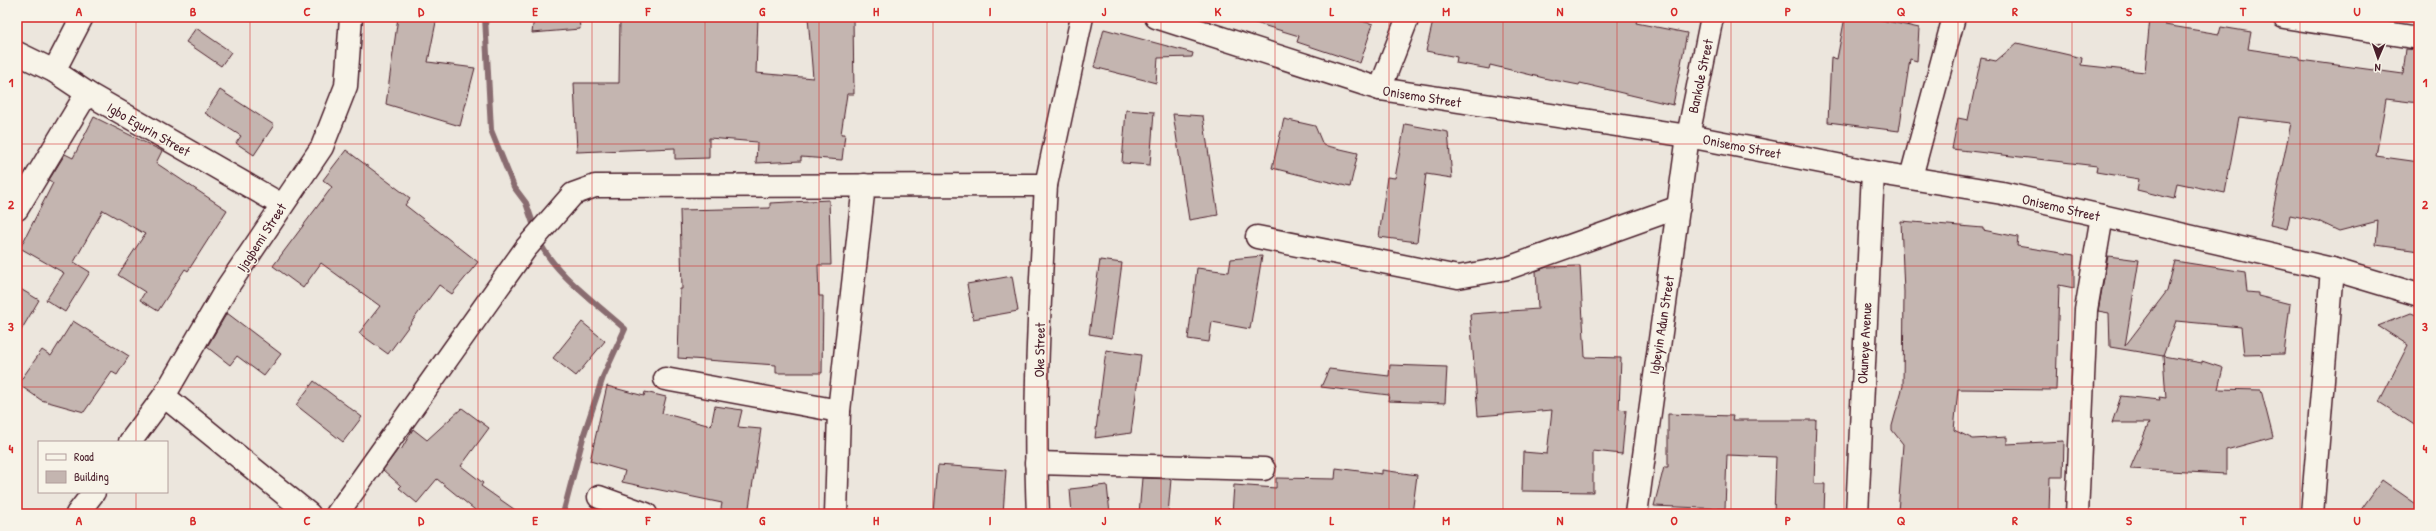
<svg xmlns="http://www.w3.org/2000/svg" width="2436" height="531" font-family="'Patrick Hand',sans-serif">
  <rect width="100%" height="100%" fill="#ece6dd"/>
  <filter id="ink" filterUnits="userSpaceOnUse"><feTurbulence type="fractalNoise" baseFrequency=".025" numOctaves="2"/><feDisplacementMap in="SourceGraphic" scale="8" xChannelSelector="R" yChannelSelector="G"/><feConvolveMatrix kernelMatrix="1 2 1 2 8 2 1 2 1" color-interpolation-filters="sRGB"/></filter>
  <g filter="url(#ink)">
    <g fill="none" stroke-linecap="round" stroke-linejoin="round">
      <g stroke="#896c6f" stroke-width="6">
        <polyline points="485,17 491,130 514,187 526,203 535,229"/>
        <path d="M539 240C551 271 600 306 625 329L603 377 584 434 563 514"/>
      </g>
    </g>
    <g fill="#c4b5b0" stroke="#4a1f2b">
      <polygon points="398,17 437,17 428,62 475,68 460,126 386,104"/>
      <polygon points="534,17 579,17 580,29 532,33"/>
      <polygon points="620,17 758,17 756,73 813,78 808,17 853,17 854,94 847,94 841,134 845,134 842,160 801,157 801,161 756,163 757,142 709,138 709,158 675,159 675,148 577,152 574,83 619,83"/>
      <polygon points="1250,17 1346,17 1373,24 1360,63 1297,42 1299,36 1249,21"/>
      <polygon points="1434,17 1638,17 1636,23 1687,33 1673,105 1580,83 1579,85 1548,79 1490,65 1489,69 1456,63 1457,57 1426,51"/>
      <polygon points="1845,17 1868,17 1919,28 1917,61 1910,59 1899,131 1828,122 1831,57 1837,59"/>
      <polygon points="2150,17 2166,17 2165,25 2219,34 2221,27 2251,32 2248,49 2300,57 2300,60 2403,74 2406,49 2419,50 2419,103 2386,99 2376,156 2419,162 2419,251 2376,245 2378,221 2339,231 2318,221 2290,215 2287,229 2270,225 2291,123 2239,117 2225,193 2177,183 2174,199 2137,190 2139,179 2096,172 2097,166 1952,149 1958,118 1968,120 1981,58 1996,61 2017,43 2082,58 2081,65 2145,72"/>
      <polygon points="196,28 231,52 221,66 186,42"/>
      <polygon points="1104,29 1193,53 1192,57 1158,58 1156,83 1094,67"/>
      <polygon points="220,90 274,125 254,155 236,143 241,136 205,113"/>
      <polygon points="1126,110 1154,112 1150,165 1122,163"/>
      <polygon points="1173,114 1203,116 1218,215 1189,220"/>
      <polygon points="94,117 162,151 156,163 227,210 188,271 185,269 158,311 140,300 145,292 118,275 145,234 103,210 74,262 90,272 65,312 46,300 64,273 20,248 53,183 49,180 65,154 73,158"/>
      <polygon points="1284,119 1315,126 1323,145 1358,153 1350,187 1272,168"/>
      <polygon points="1405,124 1448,132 1452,178 1426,174 1417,242 1379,237 1387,177 1395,178"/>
      <polygon points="346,150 410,198 405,205 478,262 452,294 439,285 388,354 359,333 380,306 321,263 303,288 273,266 332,187 323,180"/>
      <polygon points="829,200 831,265 818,265 819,296 823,296 822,373 776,373 776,365 678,358 680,289 682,289 680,210 770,208 770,203"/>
      <polygon points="1901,221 1983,228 1983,230 2018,237 2017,246 2074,255 2074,288 2059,285 2056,390 1958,389 1954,430 1973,439 2007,437 2007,444 2064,441 2063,477 2050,477 2049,514 1898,512 1903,444 1892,430 1892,426 1903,386 1904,292"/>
      <polygon points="1262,256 1250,329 1212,322 1209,342 1188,339 1197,268 1229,272 1231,259"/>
      <polygon points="2108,256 2139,260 2125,346 2167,291 2175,261 2245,272 2247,292 2258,293 2258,296 2290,304 2284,354 2244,355 2241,327 2176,321 2163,356 2110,347 2109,313 2098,311"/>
      <polygon points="1100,260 1122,263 1112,338 1089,334"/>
      <polygon points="1580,266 1585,357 1621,358 1619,409 1626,410 1622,454 1593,451 1593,492 1522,491 1523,452 1547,454 1552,410 1478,416 1470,314 1538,309 1536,271 1547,267"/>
      <polygon points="1012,276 1018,311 973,319 967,284"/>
      <polygon points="17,287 39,300 17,337"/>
      <polygon points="227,313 281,354 264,376 237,356 230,365 207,347"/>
      <polygon points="2411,313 2419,316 2419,428 2379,402 2408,345 2378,326"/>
      <polygon points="73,321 129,356 117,375 112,372 84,412 41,400 18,384 42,350 51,356"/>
      <polygon points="582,322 605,341 576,376 553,358"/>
      <polygon points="1106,350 1141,355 1131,433 1095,438"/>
      <polygon points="2163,356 2202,363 2202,361 2223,368 2218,389 2261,390 2273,437 2226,450 2226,474 2130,469 2149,423 2112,423 2121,396 2160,400 2159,397 2166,398"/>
      <polygon points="1390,365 1447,367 1445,403 1388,401 1389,395 1321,387 1329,369 1389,376"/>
      <polygon points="314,381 362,417 343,442 296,405"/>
      <polygon points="607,386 644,396 645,392 666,397 662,413 711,426 715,406 742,410 738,427 761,429 748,514 720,514 722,503 622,482 625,471 590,461"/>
      <polygon points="462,408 489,428 461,466 483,483 481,486 521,514 480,514 437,479 417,503 399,488 401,486 383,470 399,448 401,450 413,429 427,440"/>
      <polygon points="1668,414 1733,416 1732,420 1816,420 1814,484 1825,484 1824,514 1774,514 1776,457 1727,455 1725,509 1654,506 1664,467 1668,467"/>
      <polygon points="938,465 1006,470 1003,514 934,514"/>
      <polygon points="1336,468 1382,474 1382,470 1417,475 1412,514 1232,514 1234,485 1276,488 1276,478 1335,479"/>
      <polygon points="1142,478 1171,479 1168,514 1139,514"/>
      <polygon points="2382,480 2419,506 2419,514 2358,514"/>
      <polygon points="1107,485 1110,514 1072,514 1070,489"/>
    </g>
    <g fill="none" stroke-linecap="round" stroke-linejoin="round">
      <g stroke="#4a1f2b" stroke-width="25">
        <g id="minor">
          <polyline points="2284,17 2419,38"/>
          <polyline points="17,53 54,71 87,93 282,205"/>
          <polyline points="54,71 82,17"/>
          <polyline points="1380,89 1408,17"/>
          <polyline points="1911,177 1954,17"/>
          <polyline points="17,209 87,93"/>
          <polyline points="1257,237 1458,277 1508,268 1679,207"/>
          <polyline points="665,379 839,411"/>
          <polyline points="164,396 309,514"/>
          <polyline points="130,442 164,396 228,286 322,147 346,86 351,17"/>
          <polyline points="1036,463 1264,469"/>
          <polyline points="599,497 646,514"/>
          <polyline points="77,514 94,492"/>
          <polyline points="337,514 526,248 573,194 595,186 1046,185 1082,17"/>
          <polyline points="836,514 839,411 864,185"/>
          <path d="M1038 514C1033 404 1040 295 1046 185"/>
          <polyline points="1636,514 1688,136 1712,17"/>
          <polyline points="1857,514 1873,172"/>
          <polyline points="2077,514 2086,310 2102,216"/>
          <polyline points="2312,514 2332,269"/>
        </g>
      </g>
      <g stroke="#4a1f2b" stroke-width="25">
        <polyline id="tertiary" points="1156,17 1380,89 1688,136 1873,172 2002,193 2332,269 2419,295"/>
      </g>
      <use href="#minor" stroke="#f7f3e8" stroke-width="22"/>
      <use href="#tertiary" stroke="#f7f3e8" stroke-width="22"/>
    </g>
  </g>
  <path fill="none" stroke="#d62828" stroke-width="1" stroke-opacity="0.55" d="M136 17V442M250 17V514M364 17V514M478 17V514M592 17V514M705 17V514M819 17V514M933 17V514M1047 17V514M1161 17V514M1275 17V514M1389 17V514M1503 17V514M1617 17V514M1731 17V514M1844 17V514M1958 17V514M2072 17V514M2186 17V514M2300 17V514M17 144H2419M17 266H2419M17 387H2419M136 492V514"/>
  <g text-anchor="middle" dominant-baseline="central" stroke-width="3" stroke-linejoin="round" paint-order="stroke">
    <g font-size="14" fill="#4a1f2b" stroke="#f7f3e8">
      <text transform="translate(1700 76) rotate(-78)">Bankole Street</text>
      <text transform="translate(1422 96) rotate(9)">Onisemo Street</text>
      <text transform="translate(149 129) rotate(30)">Igbo Egurin Street</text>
      <text transform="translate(1742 146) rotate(11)">Onisemo Street</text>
      <text transform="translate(2061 207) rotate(13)">Onisemo Street</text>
      <text transform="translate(261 237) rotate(-57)">Ijagbemi Street</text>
      <text transform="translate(1661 325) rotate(-81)">Igbeyin Adun Street</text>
      <text transform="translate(1864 343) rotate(-87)">Okuneye Avenue</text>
      <text transform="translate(1039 350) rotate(-89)">Oke Street</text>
    </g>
  </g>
  <rect width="2436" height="531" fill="none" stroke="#f7f3e8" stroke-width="44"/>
  <rect x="38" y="441" width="130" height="52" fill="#f7f3e8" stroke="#b29e9c"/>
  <rect x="46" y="454" width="20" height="6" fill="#f7f3e8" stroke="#b29e9c"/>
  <text x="74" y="461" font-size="12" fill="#4a1f2b">Road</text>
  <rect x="46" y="471" width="20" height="12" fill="#c4b5b0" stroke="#b29e9c"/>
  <text x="74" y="481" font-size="12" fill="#4a1f2b">Building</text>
  <g transform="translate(2378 58) rotate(182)" stroke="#f7f3e8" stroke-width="3" paint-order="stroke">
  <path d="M0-3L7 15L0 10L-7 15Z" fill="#4a1f2b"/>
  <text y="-6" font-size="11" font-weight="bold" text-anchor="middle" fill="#4a1f2b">N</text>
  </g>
  <rect x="22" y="22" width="2392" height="487" fill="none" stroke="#d62828" stroke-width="1.5"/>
  <g font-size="13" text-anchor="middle" font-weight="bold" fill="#d62828">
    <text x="79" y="16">A</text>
    <text x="193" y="16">B</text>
    <text x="307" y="16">C</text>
    <text x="421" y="16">D</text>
    <text x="535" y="16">E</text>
    <text x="648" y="16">F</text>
    <text x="762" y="16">G</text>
    <text x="876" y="16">H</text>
    <text x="990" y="16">I</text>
    <text x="1104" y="16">J</text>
    <text x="1218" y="16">K</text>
    <text x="1332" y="16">L</text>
    <text x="1446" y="16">M</text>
    <text x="1560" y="16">N</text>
    <text x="1674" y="16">O</text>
    <text x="1788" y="16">P</text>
    <text x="1901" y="16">Q</text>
    <text x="2015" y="16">R</text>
    <text x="2129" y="16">S</text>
    <text x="2243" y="16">T</text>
    <text x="2357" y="16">U</text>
    <text x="11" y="87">1</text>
    <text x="2425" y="87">1</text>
    <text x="11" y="209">2</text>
    <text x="2425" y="209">2</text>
    <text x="11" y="331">3</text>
    <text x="2425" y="331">3</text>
    <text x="11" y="453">4</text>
    <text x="2425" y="453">4</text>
    <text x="79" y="525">A</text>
    <text x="193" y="525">B</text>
    <text x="307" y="525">C</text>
    <text x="421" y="525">D</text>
    <text x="535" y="525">E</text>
    <text x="648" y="525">F</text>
    <text x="762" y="525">G</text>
    <text x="876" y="525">H</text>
    <text x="990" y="525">I</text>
    <text x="1104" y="525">J</text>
    <text x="1218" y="525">K</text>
    <text x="1332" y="525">L</text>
    <text x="1446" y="525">M</text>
    <text x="1560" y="525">N</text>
    <text x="1674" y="525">O</text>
    <text x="1788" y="525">P</text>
    <text x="1901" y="525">Q</text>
    <text x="2015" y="525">R</text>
    <text x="2129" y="525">S</text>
    <text x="2243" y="525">T</text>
    <text x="2357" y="525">U</text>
  </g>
</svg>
